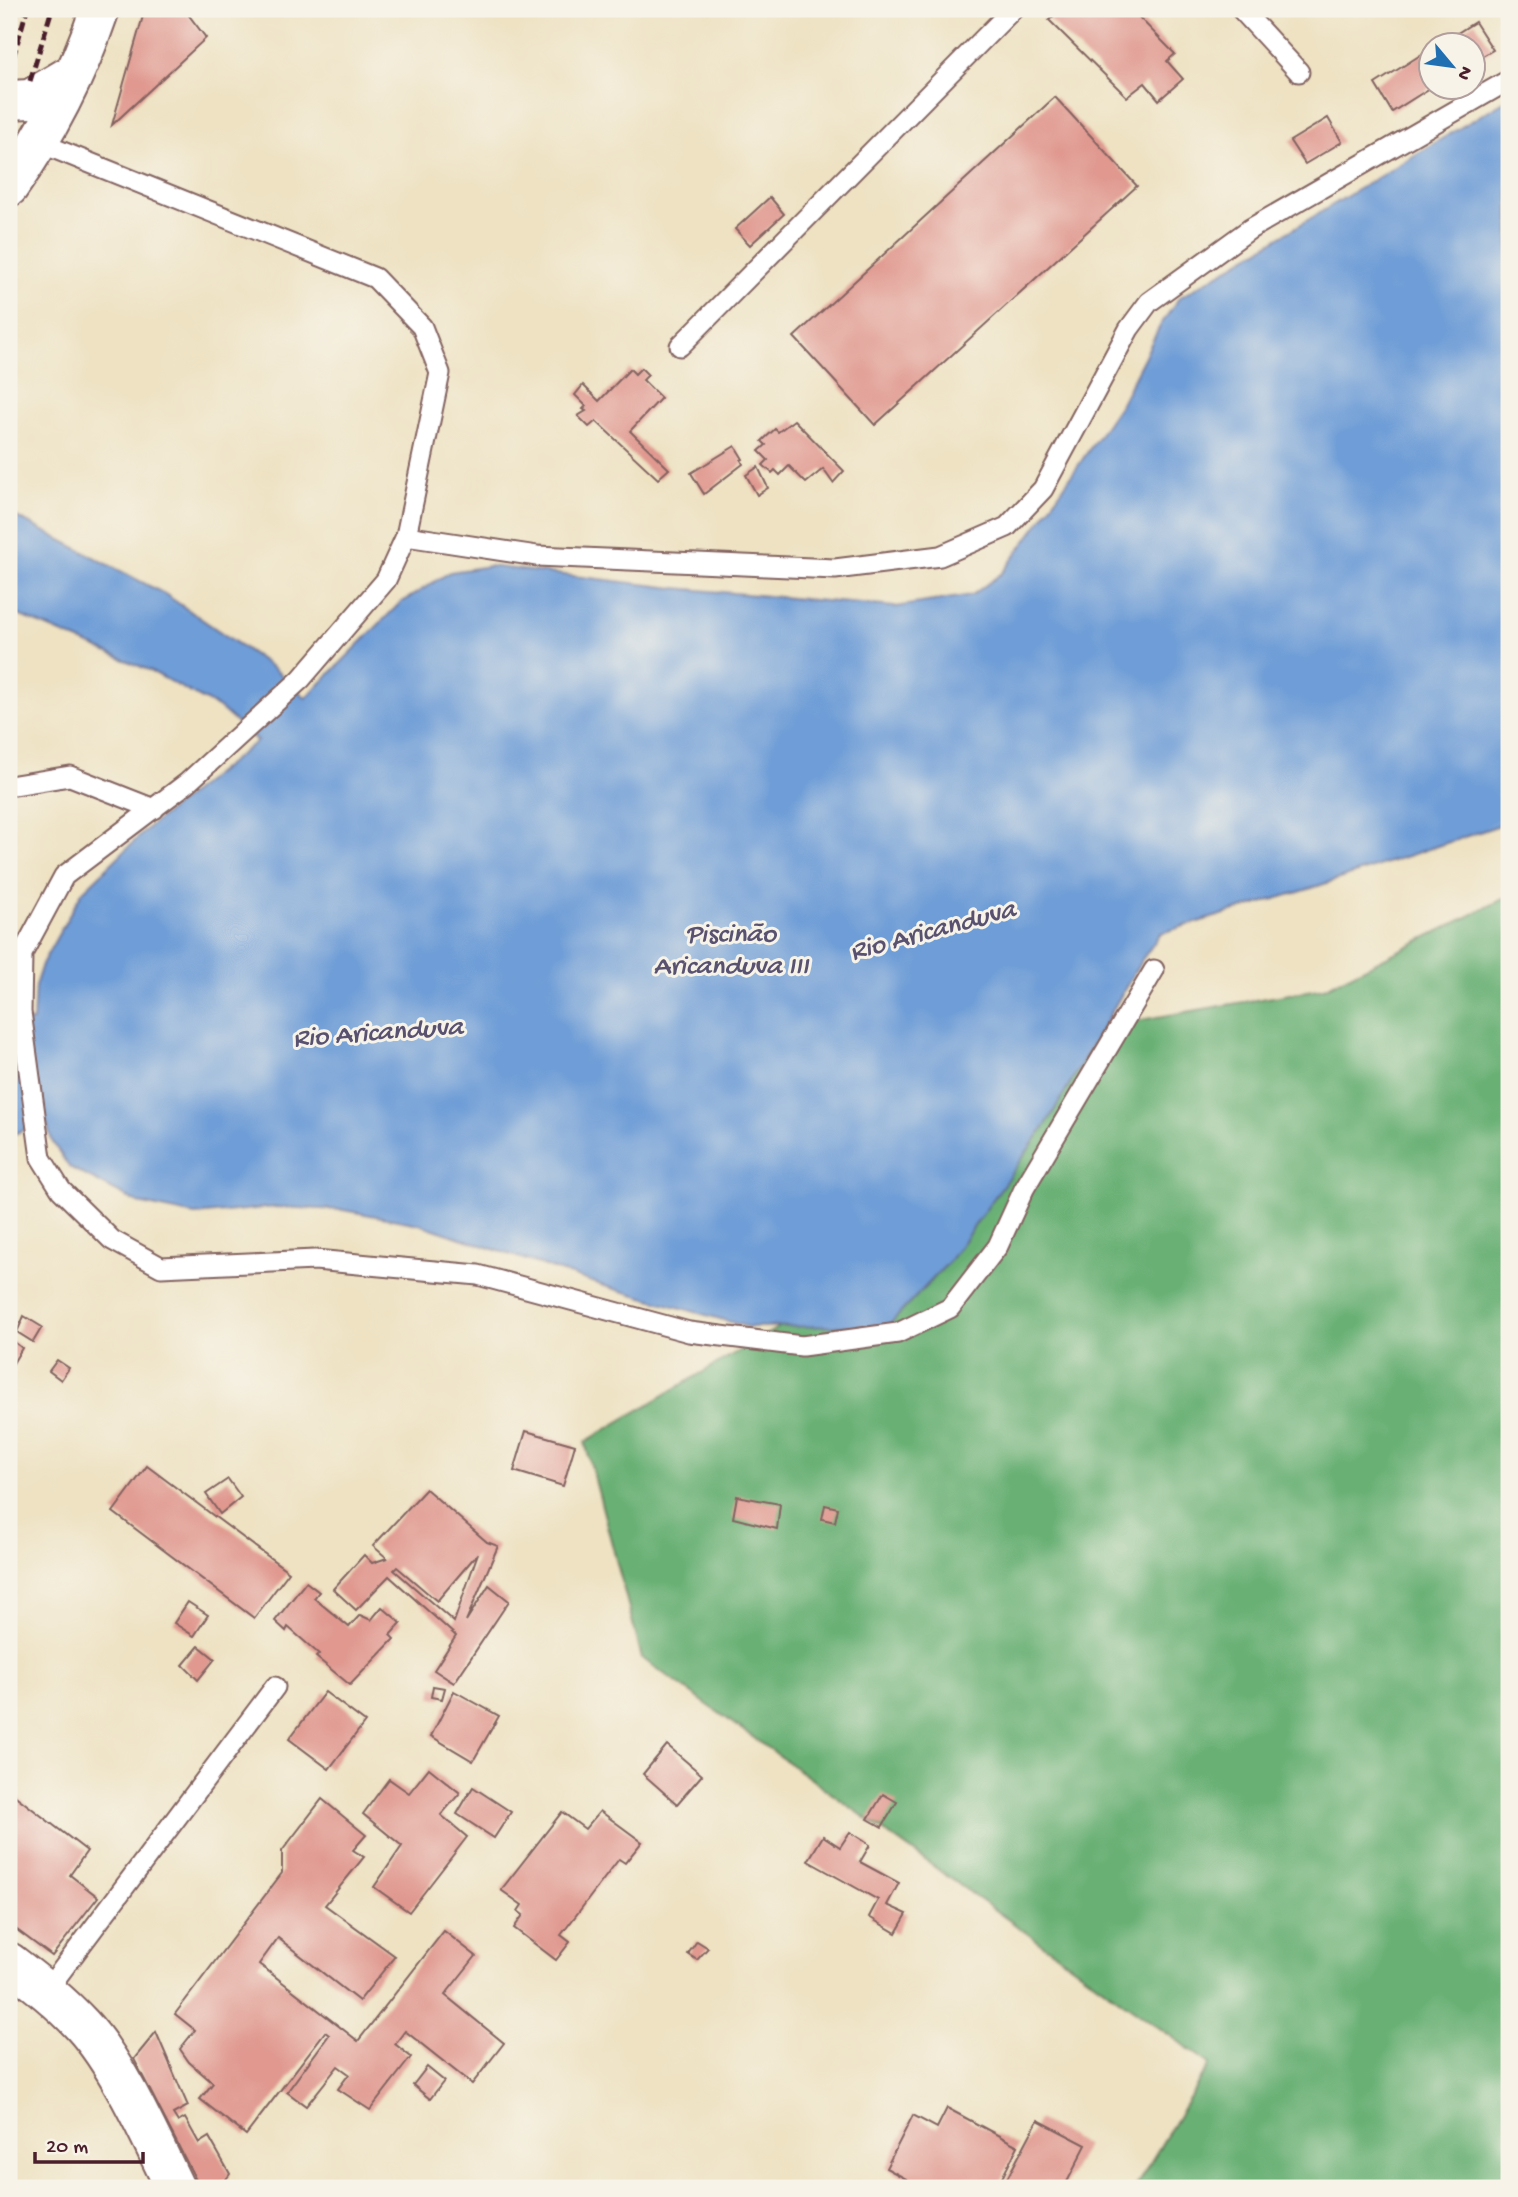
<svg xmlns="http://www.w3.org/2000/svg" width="1518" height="2197" font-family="'Gochi Hand',sans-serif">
  <rect width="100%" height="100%" fill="#f7f3e8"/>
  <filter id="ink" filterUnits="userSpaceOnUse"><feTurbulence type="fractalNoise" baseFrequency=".0143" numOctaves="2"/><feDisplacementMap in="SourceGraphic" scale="14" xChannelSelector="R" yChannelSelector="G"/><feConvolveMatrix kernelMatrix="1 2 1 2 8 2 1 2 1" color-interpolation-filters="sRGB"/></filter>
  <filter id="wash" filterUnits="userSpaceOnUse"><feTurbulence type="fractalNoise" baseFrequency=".00686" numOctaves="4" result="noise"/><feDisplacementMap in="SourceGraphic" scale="28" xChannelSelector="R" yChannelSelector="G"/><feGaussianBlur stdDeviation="1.57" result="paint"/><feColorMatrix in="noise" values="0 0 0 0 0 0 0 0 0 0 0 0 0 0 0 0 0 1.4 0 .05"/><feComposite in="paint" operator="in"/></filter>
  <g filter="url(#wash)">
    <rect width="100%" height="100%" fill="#eee2c3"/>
    <polygon fill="#69b074" stroke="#5a6850" stroke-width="2" points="1509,896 1509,2188 1135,2188 1210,2064 642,1658 585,1442 796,1317 853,1070 1324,988"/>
    <polygon fill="#6e9dd7" stroke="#5c5e81" stroke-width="2" points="1509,98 1509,822 1309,889 1161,933 1141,961 1047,1123 948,1263 888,1326 748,1327 604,1286 419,1224 343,1210 276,1207 195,1215 138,1203 69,1167 52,1141 46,1121 9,1136 9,1026 33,1021 35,986 42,964 82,892 149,827 257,741 221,709 151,671 9,611 9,513 165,594 276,670 306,698 399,604 450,572 489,566 675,588 895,607 972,595 1002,573 1039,523 1121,403 1160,326 1179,298"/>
    <g id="blocks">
      <g fill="#e0988f" fill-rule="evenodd">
        <polygon points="145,9 184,9 206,38 112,125"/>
        <polygon points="1061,9 1131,9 1175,54 1167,61 1183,79 1159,100 1145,83 1127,97 1049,20"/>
        <polygon points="1475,22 1493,50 1472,62 1472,46 1437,46"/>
        <polygon points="1430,49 1430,88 1392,112 1375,84"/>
        <polygon points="1055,97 1137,186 875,425 794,337"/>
        <polygon points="1328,118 1342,142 1305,164 1290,141"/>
        <polygon points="770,197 784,214 750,245 735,229"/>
        <polygon points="641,368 648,375 643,380 661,398 630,431 669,469 658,479 596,421 589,427 578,416 586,411 583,409 586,406 575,395 583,385 599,401 630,369 635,374"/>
        <polygon points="794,420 844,471 833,483 823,469 806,483 789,466 780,475 775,470 772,473 763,465 768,460 759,451 766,445 762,441 775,429 778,432"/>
        <polygon points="735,446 743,459 741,460 743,464 704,494 691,473"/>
        <polygon points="758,467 768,488 757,495 746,475"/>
        <polygon points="24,1316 42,1327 33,1342 17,1332"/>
        <polygon points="9,1338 22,1348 9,1370"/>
        <polygon points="57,1360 69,1368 61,1380 49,1371"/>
        <polygon points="526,1431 575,1445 563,1486 514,1471"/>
        <polygon points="147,1466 289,1572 254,1618 113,1512"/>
        <polygon points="228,1479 241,1497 220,1514 206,1494"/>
        <path d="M426 1489 487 1542 498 1546 466 1621 489 1585 509 1601 454 1683 434 1670 456 1636 389 1576 356 1610 333 1589 364 1555 372 1563 387 1558 373 1546ZM478 1553 454 1622 394 1570 397 1567 437 1601Z"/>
        <polygon points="737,1496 780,1504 777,1529 733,1518"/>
        <polygon points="825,1505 838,1508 835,1522 822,1519"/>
        <polygon points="306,1582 319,1592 314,1598 349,1627 360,1615 371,1620 382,1607 401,1623 390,1635 394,1639 350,1685 316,1657 319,1654 288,1627 286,1631 275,1621"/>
        <polygon points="188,1602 208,1615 194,1636 174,1623"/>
        <polygon points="199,1646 215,1659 198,1680 183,1665"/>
        <polygon points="433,1686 445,1688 442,1699 431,1697"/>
        <polygon points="454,1691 499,1716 473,1761 431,1736"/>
        <polygon points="325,1692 365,1722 329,1769 289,1739"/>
        <polygon points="667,1745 702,1775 677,1804 643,1774"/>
        <polygon points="429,1768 460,1793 441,1815 467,1837 409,1912 374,1887 402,1846 363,1814 389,1779 409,1793"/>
        <polygon points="473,1787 511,1812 494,1838 457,1814"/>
        <polygon points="9,1791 87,1851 70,1875 98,1897 52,1956 9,1924"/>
        <polygon points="883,1794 897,1802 882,1827 868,1819"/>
        <polygon points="322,1799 366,1835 353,1850 364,1857 325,1905 395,1956 359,2001 278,1938 259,1964 358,2041 444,1931 476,1956 445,1995 504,2043 472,2084 405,2031 395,2044 411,2057 370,2110 338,2089 349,2074 338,2066 306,2106 287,2092 329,2035 325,2032 246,2135 200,2099 213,2083 189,2062 180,2049 195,2030 175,2014 282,1873 282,1851"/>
        <polygon points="600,1811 642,1842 625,1863 619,1859 561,1935 570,1942 556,1960 514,1928 523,1915 518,1911 522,1905 501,1890 562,1812 585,1829"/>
        <polygon points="850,1832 870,1845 860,1862 899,1883 887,1905 907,1914 896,1933 869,1917 878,1900 808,1861 823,1836 840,1847"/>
        <polygon points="697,1941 708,1948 697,1960 688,1954"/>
        <polygon points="156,2032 188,2106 173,2114 178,2122 185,2118 199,2143 209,2137 230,2174 219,2188 200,2188 134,2059"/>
        <polygon points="427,2067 444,2081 430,2099 413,2085"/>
        <polygon points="947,2108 1018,2146 997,2188 904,2188 908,2180 886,2168 913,2115 937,2128"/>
        <polygon points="1038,2120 1086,2145 1064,2188 1002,2188"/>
      </g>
    </g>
  </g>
  <g filter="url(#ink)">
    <use href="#blocks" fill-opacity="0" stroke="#836360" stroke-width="2"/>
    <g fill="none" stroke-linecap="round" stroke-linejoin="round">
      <g stroke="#836360" stroke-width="23">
        <g id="lane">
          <polyline points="1241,9 1299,72"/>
          <polyline points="38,142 375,278 422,327 440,373 406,536 386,580 301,679 187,783 64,876 22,954 21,1012 41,1158 61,1190 112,1240 161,1267 315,1260 478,1275 689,1332 802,1346 898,1333 950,1308 998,1246 1024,1189 1154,970"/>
          <polyline points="680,346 1013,9"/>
          <polyline points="406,536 537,556 835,569 940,556 1007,527 1043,489 1129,329 1149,302 1250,229 1509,80"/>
          <polyline points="9,786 70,776 154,809"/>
          <polyline points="47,1990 275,1687"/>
        </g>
      </g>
      <g stroke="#836360" stroke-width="42">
        <path id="street" d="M9 1962C35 1982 60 2001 82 2025 119 2065 151 2139 175 2188"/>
      </g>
      <g stroke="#836360" stroke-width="42">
        <g id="primary">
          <polyline points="9,100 30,99 72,74"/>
          <path d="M9 187C47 134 79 71 100 9"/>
        </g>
      </g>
      <use href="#lane" stroke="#fff" stroke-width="19"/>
      <use href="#street" stroke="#fff" stroke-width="38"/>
      <use href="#primary" stroke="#fff" stroke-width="38"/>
      <g stroke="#4a1f2b" stroke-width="5" stroke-dasharray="10 5" stroke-linecap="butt">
        <polyline points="9,72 27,9"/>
        <polyline points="30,81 52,9"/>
      </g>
    </g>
  </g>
  <g text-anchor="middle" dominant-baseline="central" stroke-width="6" stroke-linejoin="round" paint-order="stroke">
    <g font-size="28" font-style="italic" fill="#585170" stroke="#f7f3e8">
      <text transform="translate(933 932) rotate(-15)">Rio Aricanduva</text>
      <text x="731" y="935">Piscinão<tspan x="731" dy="32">Aricanduva III</tspan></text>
      <text transform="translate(378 1034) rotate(-4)">Rio Aricanduva</text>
    </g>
  </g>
  <rect width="1518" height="2197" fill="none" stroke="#f7f3e8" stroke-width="35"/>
  <g transform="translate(1452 66) rotate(119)"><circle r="33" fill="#f7f3e8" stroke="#b29e9c" stroke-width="2"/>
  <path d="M0-5L12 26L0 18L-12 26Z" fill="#1f6fb2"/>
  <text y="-10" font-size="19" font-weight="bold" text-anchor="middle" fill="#4a1f2b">N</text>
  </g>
  <path d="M35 2152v10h108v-10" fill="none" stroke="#4a1f2b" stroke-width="3.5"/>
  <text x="46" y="2152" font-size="21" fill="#4a1f2b" stroke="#f7f3e8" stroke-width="5" paint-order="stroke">20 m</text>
</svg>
